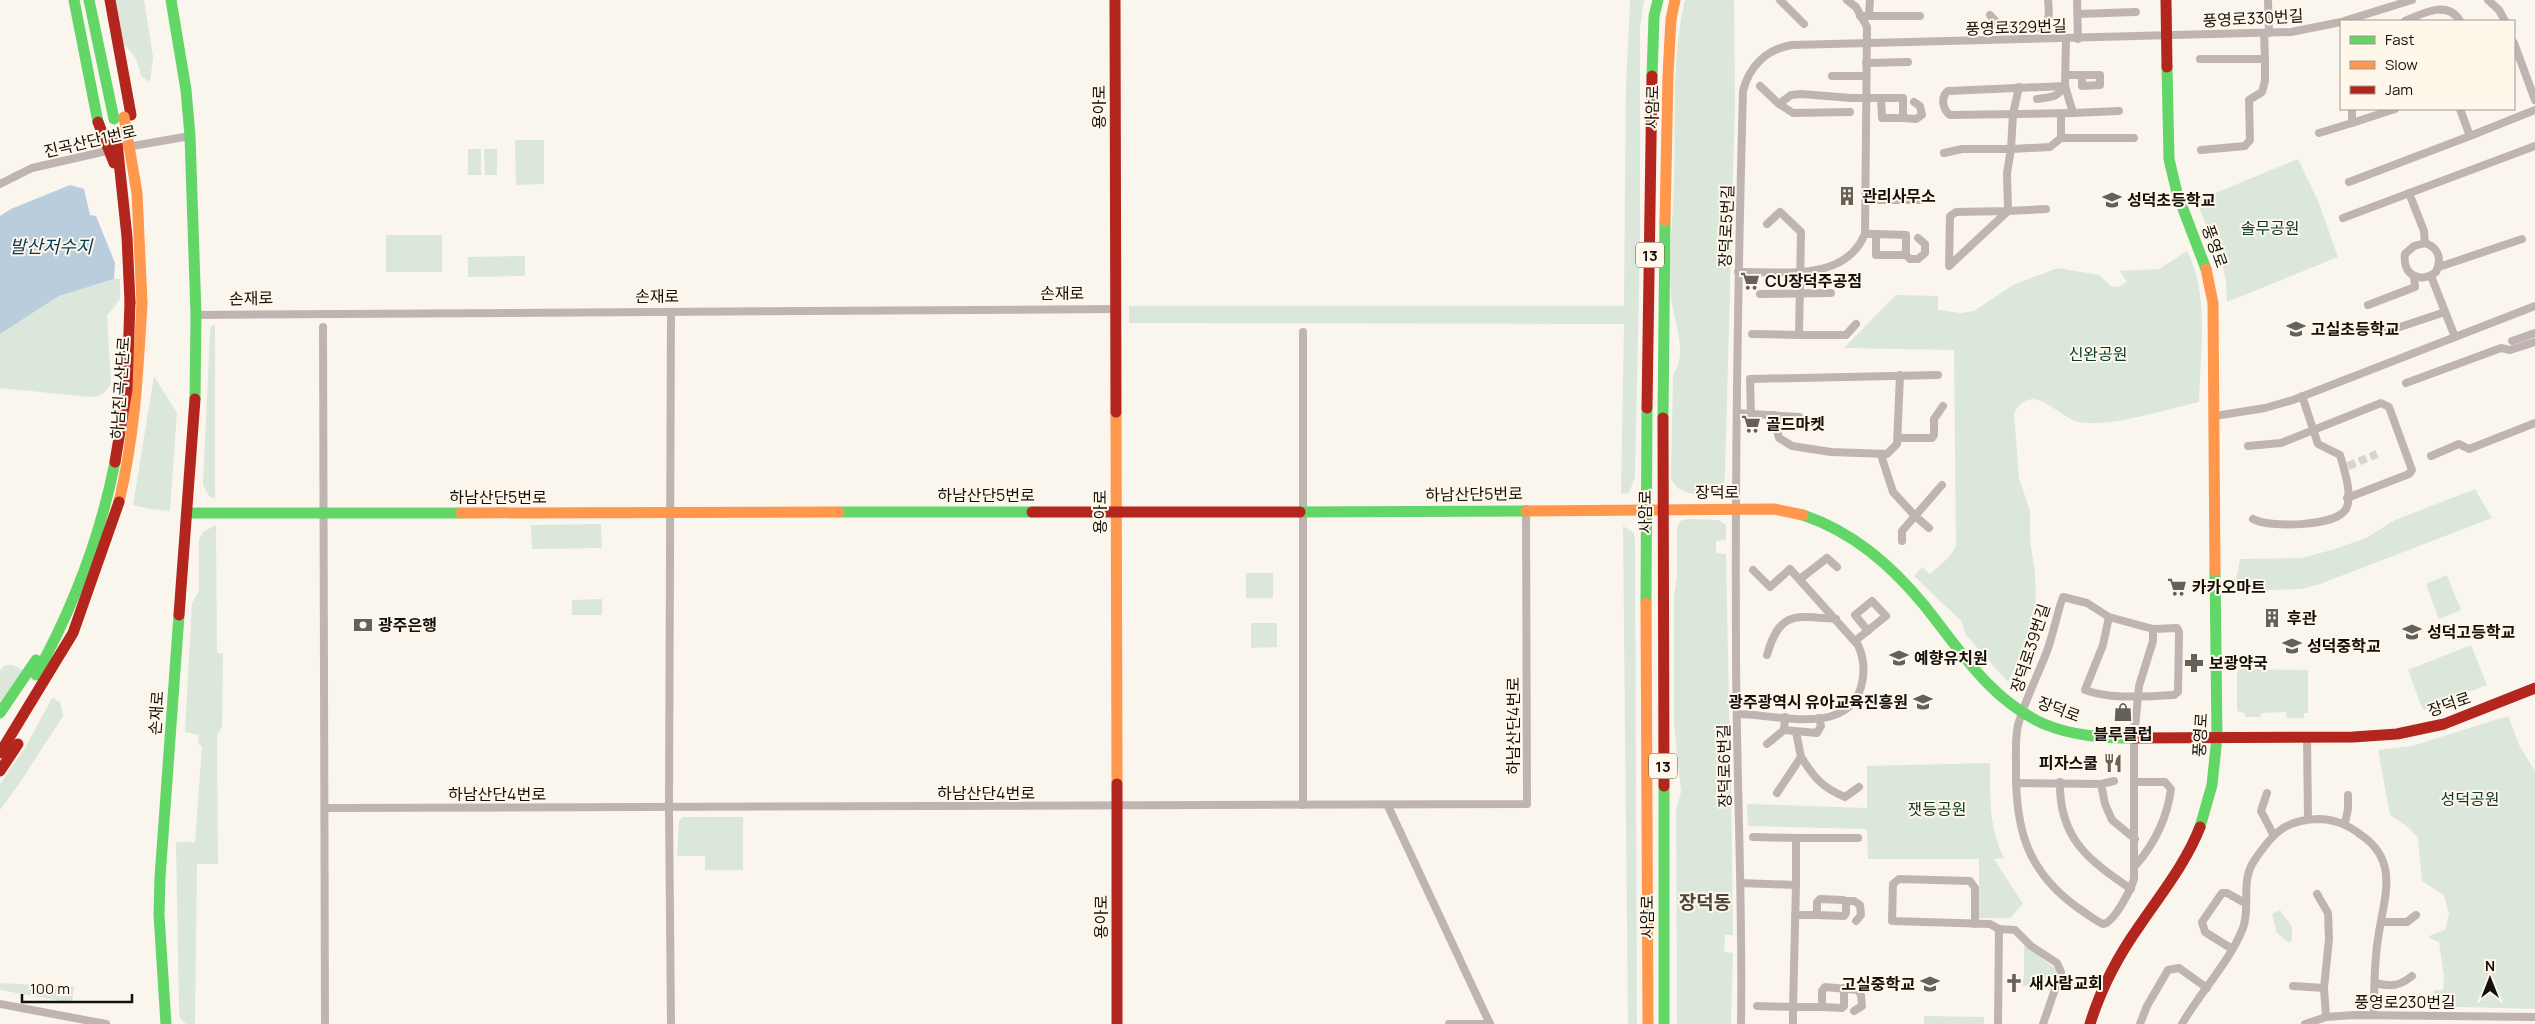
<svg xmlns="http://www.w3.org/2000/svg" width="2535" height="1024" font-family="Manrope,'Noto Sans KR',sans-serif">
  <rect width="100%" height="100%" fill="#faf6ee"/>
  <g fill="#dbe7db">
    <path d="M114 0H144L153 57 150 82 141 76C138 62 135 54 123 44Z"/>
    <polygon points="1630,0 1644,0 1640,28 1640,245 1635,477 1629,493 1621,494 1624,324 1129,323 1129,306 1624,306 1626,84"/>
    <path d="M1685 0H1734L1735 103 1725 474 1724 485 1720 492C1701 495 1679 498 1671 478L1673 374C1689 353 1673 320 1671 297 1668 259 1673 220 1674 182 1676 122 1671 59 1685 0Z"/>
    <polygon points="515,140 544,140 544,184 516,185"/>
    <rect x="468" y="149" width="13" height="26"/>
    <polygon points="484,149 497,149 497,175 485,175"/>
    <polygon points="2298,159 2318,201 2338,257 2227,302 2226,280 2222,264 2196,201"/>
    <rect x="386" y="235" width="56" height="37"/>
    <path d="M2187 251C2210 295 2200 354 2199 402 2168 409 2109 428 2079 422 2058 418 2033 379 2014 413L2019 478 2030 511V539L2035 574 2036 606 2033 628 2008 682 1966 635 1961 621 1914 576 1922 567 1930 574 1947 559 1956 547 1954 350 1844 348 1896 295 1938 296V310L1961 313 1974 311 2013 285 2058 268 2099 275 2111 286 2119 287 2127 282 2120 271 2159 269Z"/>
    <polygon points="525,256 525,276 468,277 468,257"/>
    <path d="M114 279H120V299L107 316 111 383C106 393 101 397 90 397L0 388V334L59 296Z"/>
    <polygon points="215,325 215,499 209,496 203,485 210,331 211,326"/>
    <polygon points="154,376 177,413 170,511 150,509 133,505"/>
    <polygon points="2475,489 2492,518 2320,584 2301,589 2234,591 2240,559 2302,558 2335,549 2366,538 2395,520"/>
    <polygon points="1688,519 1719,520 1726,525 1726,540 1716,541 1716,553 1726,554 1730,757 1722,758 1722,774 1731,774 1733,935 1725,935 1724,952 1733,953 1731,1024 1677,1024 1676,809 1681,792 1674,723 1674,595 1677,576 1677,528 1680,521"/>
    <polygon points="601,524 602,548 532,549 531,525"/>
    <polygon points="216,525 217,653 223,653 222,727 217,736 218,864 197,864 195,1024 186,1024 180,1018 179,1011 176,842 195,842 202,746 198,744 199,735 185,732 192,603 199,591 199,539 203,532"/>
    <polygon points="1623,526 1633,532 1635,539 1637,1024 1628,1024"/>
    <rect x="1246" y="573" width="27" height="25"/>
    <polygon points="2447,575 2461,610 2439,619 2426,584"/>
    <polygon points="602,599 602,615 572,615 572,600"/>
    <polygon points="1251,623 1277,623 1277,647 1251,648"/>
    <polygon points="2471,645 2487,685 2423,710 2408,670"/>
    <polygon points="5,665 12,665 23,670 0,704 0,671"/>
    <polygon points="2241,669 2308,670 2308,713 2304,713 2304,718 2287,718 2286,712 2261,713 2261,717 2245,717 2245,713 2237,711 2237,672"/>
    <polygon points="52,698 60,702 63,716 19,784 0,810 0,784 25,748"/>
    <polygon points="2508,716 2520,747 2535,771 2535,1009 2423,1006 2433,997 2434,990 2443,990 2444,976 2439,942 2431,939 2429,936 2445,930 2449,914 2444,895 2422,881 2418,838 2408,827 2390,815 2378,750 2412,746"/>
    <path d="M1990 763C1990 797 1989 828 2004 858L1994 859 2023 904 2010 918H1979V859H1868L1867 829 1748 826 1747 804 1867 808V766Z"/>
    <polygon points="683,817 743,817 743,870 705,870 705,856 677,856 679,821"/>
    <polygon points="2280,910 2292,927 2292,941 2289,943 2277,933 2272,914"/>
    <polygon points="2024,945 2057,970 2049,991 2046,987 2022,986 2024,976"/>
    <polygon points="0,983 74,987 72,1003 0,990"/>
    <polygon points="1924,1016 1984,1017 1984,1024 1924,1024"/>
  </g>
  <polygon fill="#bacddc" points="70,185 84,189 90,215 96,216 115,263 114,279 59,296 0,334 0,216 11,209"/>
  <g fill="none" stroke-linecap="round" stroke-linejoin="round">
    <polyline stroke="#d8d4cc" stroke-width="8" stroke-dasharray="8 4" stroke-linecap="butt" points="2348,466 2377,454"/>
    <g stroke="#c0b4b2" stroke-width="8">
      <polyline points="1780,0 1804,24"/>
      <polyline points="2077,0 2078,39"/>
      <polyline points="2268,0 2269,33"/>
      <polyline points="2488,0 2499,10 2505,21"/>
      <polyline points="2078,14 2136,12"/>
      <path d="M1990 15 2000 26 2041 28C2051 22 2049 10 2048 0"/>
      <polyline points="1860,16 1920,16"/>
      <polyline points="1869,16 1870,0"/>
      <polyline points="2344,21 2412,0"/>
      <path d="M2405 21C2423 13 2448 0 2460 21"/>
      <path d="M2066 39 2065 86 1948 91C1940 97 1943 110 1950 115L2073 113"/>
      <polyline points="2514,43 2535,100"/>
      <polyline points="2200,59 2265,59 2264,33"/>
      <polyline points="1866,63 1908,62"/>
      <polyline points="2066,75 2100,75 2100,85 2082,86 2082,75"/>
      <polyline points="1832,76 1866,76"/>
      <polyline points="1760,86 1779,104 1791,95 1801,94 1851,98 1903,98 1903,118 1882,118 1881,99"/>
      <polyline points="2065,86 2073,113 2119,111"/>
      <path d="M2037 99C2049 97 2059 98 2063 86"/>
      <polyline points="1779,104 1793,113 1850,112"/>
      <polyline points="1903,118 1916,119 1922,115 1920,106 1914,102"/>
      <polyline points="2352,123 2395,109"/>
      <polyline points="2319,133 2352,123 2352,109"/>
      <polyline points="2470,136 2535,110"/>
      <polyline points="2061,138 2134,138"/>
      <polyline points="127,147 190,136"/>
      <polyline points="2201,150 2245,146 2250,140 2249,100 2262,92 2265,81 2265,59"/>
      <polyline points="1944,153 1962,149 2011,149 2013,114 2019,87"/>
      <polyline points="2349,182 2470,136 2460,109"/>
      <polyline points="0,184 32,168 111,150"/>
      <path d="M2409 193 2424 231 2425 243C2439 248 2442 259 2436 272 2420 284 2402 275 2405 254L2414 246 2425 243"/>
      <polyline points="1866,200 1921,200"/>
      <polyline points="2046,209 2008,211 1949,266 1950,216 1956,212 2008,211 2007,173 2011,149 2050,147 2061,138 2061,113"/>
      <polyline points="2343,218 2535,146"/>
      <polyline points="1865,234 1876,234 1876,255 1906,255 1906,235 1876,234"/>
      <polyline points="1906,255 1910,259 1918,259 1925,253 1925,244 1918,238"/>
      <polyline points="2439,267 2522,239"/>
      <path d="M1738 272C1783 271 1844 283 1865 234L1867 27 1856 7 1847 0"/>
      <polyline points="2431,276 2455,337"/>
      <polyline points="1760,294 1831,293"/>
      <polyline points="2368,305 2415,287 2414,276"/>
      <polyline points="671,312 669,807 671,1024"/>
      <polyline points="196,315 1117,309"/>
      <polyline points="323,327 325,1024"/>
      <polyline points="1303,332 1303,805"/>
      <polyline points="2382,333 2445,312"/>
      <polyline points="1752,334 1799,335 1801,232 1780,212 1767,224"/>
      <polyline points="1799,335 1846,335 1856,324"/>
      <polyline points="2512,341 2535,333"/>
      <polyline points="2406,383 2501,348 2510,350 2535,342"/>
      <polyline points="1737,413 1799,417"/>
      <polyline points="1751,414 1750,379 1938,375"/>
      <polyline points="1773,415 1779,438 1792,446 1831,452 1887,454 1897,444 1900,375"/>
      <polyline points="2215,416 2265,408 2293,400 2535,306"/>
      <polyline points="1898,438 1932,438 1934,435 1934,419 1943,406"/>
      <polyline points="2248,446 2281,443 2381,403 2389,407 2412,470 2409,474 2347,498"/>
      <polyline points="1881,455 1893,492 1915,516 1929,528"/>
      <polyline points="2431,456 2459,444 2469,449 2535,423"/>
      <path d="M2253 519C2268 528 2336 527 2346 509 2353 495 2344 469 2340 455L2318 444 2302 396"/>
      <polyline points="1902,541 1902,531 1942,485"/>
      <polyline points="1800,579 1827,558 1837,567"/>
      <path d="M2109 617 2103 645 2085 690C2112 700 2146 696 2174 695L2178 692 2179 632 2177 628 2153 629 2109 617 2087 603 2063 597C2061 599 2051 642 2047 651 2038 675 2025 700 2018 725 2015 737 2016 753 2016 766 2015 827 2026 871 2078 908 2086 913 2094 920 2103 924 2114 923 2131 889 2134 879V738L2139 686 2153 641V629"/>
      <polyline points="1855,641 1886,616 1872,601 1855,615 1868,631"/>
      <path d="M1767 655C1780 610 1795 616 1836 619"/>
      <path d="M1737 714C1775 714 1847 737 1861 687 1865 673 1864 658 1858 645L1790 569 1770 587 1753 570"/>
      <polyline points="1784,730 1817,733 1821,726 1819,718"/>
      <polyline points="2307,737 2308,819"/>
      <polyline points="1767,744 1784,730 1785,717"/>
      <path d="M1801 757C1814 777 1821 787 1845 797L1859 787"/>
      <path d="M2060 782C2059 838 2088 860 2131 889"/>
      <path d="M2135 782H2165L2171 789C2167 819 2155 843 2136 865"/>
      <polyline points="2016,783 2101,784 2114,781"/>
      <polyline points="2101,784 2105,804 2112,820 2135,839"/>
      <polyline points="1777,793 1801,757 1796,732"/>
      <polyline points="2267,793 2261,811 2273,834"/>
      <polyline points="1388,806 1490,1024"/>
      <polyline points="325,808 1527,804 1526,509"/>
      <polyline points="2345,823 2348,809 2348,795"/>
      <polyline points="1796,838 1858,838"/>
      <polyline points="1741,883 1796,885 1796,838 1753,837"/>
      <polyline points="1796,885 1793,1007 1822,1007 1822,991 1825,987 1858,990 1861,995 1862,1006 1854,1011"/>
      <polyline points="2317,894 2328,913 2329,939 2324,988 2326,1017"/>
      <polyline points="1845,901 1854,901 1860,905 1861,915 1856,921"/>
      <polyline points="1795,915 1817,915 1817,902 1820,899 1843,900 1846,903 1846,913 1844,916 1817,915"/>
      <polyline points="2381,922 2407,922 2416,915"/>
      <polyline points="1975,924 1975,888 1970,881 1899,879 1893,884 1892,921 1990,924 1999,929 2015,930 2031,946 2057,963 2061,972 2043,1024"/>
      <polyline points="2232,949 2205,932 2202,922 2222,893 2227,893 2245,903"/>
      <path d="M2375 983C2391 987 2400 986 2412 976"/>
      <polyline points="2293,986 2324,988"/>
      <polyline points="0,1004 106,1024"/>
      <polyline points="1757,1006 1793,1007 1793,1024"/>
      <polyline points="1822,1007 1842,1008 1844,1006 1844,988"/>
      <polyline points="1449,1024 1490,1024"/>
      <path d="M1741 1024C1743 897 1736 771 1736 644 1735 460 1738 275 1743 91 1749 66 1767 49 1792 45L2291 32 2341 22"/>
      <polyline points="1998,1024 1999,929"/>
      <polyline points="2140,1024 2147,1006 2168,970 2179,968 2207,988"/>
      <path d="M2182 1024C2201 991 2229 963 2243 928 2251 906 2240 882 2254 861 2272 834 2285 819 2320 819 2337 820 2348 825 2361 835 2401 862 2383 900 2378 939 2374 963 2374 990 2374 1015"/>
      <polyline points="2305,1024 2326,1017 2354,1015 2535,1017"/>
    </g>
    <g stroke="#63d668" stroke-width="11">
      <polyline points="74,0 98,122"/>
      <polyline points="89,0 114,119"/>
      <polyline points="171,0 186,90 190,136 196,315 195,399"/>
      <polyline points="2167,67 2169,159 2177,193 2206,269"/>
      <polyline points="1652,76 1654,16 1658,0"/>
      <polyline points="1663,418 1665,221"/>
      <polyline points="839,512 1032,512"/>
      <polyline points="1300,512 1526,511"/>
      <polyline points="187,513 461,513"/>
      <path d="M1803 515C1853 532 1891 565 1924 605 1960 650 1990 700 2044 724 2073 736 2104 738 2134 738"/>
      <polyline points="1646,603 1647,408"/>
      <path d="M36 675C73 608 100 538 115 462"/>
      <polyline points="0,713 36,660"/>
      <polyline points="1664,786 1664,1024"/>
      <polyline points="2200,827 2212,785 2217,737 2215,571"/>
      <polyline points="166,1024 159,915 160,877 179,615"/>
    </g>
    <g stroke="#ff974d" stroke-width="11">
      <polyline points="1665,221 1668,75 1671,19 1675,0"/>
      <polyline points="2206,269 2213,303 2215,571"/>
      <polyline points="1116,412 1117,784"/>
      <path d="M119 502C135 434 138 372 142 303"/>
      <polyline points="1526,511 1774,509 1803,515"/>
      <polyline points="461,513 839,512"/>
      <polyline points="1646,603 1648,1024"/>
    </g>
    <g stroke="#b3261e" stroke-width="11">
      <polyline points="110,0 131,115"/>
      <polyline points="1115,0 1116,412"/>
      <polyline points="2166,0 2167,67"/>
      <polyline points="1647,408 1652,76"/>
      <polyline points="1663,418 1664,786"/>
      <polyline points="115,462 127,389 130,302"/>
      <polyline points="1032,512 1300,512"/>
      <polyline points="179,615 195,399"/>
      <polyline points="2134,738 2353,737 2397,734 2444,724 2535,688"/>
      <polyline points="0,753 73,633 119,502"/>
      <polyline points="0,771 18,744"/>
      <polyline points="1117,784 1117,1024"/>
      <path d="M2090 1024C2101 988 2118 956 2140 925 2161 894 2186 863 2200 827"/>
    </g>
    <polyline stroke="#ff974d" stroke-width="11" points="124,117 137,193 142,303"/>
    <g stroke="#b3261e" stroke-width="11">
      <polyline points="98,122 114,163"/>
      <polyline points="116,133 127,237 130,302"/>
    </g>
  </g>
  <defs>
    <g id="building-bare" transform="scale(1.5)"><path d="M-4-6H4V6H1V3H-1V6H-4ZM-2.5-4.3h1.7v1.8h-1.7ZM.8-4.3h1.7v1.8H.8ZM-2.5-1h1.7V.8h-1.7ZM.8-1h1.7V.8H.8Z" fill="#64615b" stroke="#fef7ea" stroke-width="2.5" paint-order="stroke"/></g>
    <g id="school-bare" transform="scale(1.5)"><path d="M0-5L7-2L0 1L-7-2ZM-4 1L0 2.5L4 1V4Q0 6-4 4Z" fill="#64615b" stroke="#fef7ea" stroke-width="2.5" paint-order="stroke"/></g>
    <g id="supermarket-bare" transform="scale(1.5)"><path d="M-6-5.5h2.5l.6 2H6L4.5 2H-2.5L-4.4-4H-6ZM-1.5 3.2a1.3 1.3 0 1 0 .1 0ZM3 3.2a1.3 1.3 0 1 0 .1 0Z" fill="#64615b" stroke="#fef7ea" stroke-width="2.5" paint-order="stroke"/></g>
    <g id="bank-bare" transform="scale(1.5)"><path d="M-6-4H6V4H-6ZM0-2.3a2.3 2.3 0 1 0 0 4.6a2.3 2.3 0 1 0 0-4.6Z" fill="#64615b" stroke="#fef7ea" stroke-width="2.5" paint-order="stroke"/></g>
    <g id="pharmacy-bare" transform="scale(1.5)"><path d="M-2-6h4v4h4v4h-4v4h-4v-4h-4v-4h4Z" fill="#64615b" stroke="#fef7ea" stroke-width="2.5" paint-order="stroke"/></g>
    <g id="shop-bare" transform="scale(1.5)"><path d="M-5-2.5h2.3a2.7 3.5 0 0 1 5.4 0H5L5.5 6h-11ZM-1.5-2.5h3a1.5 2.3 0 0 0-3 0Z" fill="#64615b" stroke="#fef7ea" stroke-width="2.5" paint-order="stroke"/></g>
    <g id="restaurant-bare" transform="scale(1.5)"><path d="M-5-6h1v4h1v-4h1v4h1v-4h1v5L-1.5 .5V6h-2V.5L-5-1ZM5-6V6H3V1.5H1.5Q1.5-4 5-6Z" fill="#64615b" stroke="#fef7ea" stroke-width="2.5" paint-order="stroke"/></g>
    <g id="church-bare" transform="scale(1.5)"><path d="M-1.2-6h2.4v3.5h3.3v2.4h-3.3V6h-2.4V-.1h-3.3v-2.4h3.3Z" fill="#64615b" stroke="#fef7ea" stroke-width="2.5" paint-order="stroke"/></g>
  </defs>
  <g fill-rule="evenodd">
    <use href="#building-bare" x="1847" y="196"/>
    <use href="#school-bare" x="2112" y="200"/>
    <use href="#supermarket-bare" x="1750" y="281"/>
    <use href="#school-bare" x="2296" y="329"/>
    <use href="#supermarket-bare" x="1751" y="424"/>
    <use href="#supermarket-bare" x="2177" y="587"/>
    <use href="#building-bare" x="2272" y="618"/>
    <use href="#bank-bare" x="363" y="625"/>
    <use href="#school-bare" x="2412" y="632"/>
    <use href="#school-bare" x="2292" y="646"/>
    <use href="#school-bare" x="1899" y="658"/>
    <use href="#pharmacy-bare" x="2194" y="663"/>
    <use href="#school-bare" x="1923" y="702"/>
    <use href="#shop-bare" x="2123" y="712"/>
    <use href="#restaurant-bare" x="2113" y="763"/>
    <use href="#church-bare" x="2014" y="983"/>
    <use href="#school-bare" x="1930" y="984"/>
  </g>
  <g text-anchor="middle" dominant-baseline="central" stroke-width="4" stroke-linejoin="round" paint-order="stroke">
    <g fill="#fef7ea" stroke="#5a564f" stroke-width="1">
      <rect x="1636" y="242.5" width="28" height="25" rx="4"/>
      <rect x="1649" y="753.5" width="28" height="25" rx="4"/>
    </g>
    <g font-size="15" font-weight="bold" fill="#14110c">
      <text x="1650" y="255">13</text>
      <text x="1663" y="766">13</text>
    </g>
    <g font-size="16" fill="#14110c" stroke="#fef7ea">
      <text transform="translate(2253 18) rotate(-3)">풍영로330번길</text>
      <text transform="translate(2016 27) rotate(-2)">풍영로329번길</text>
      <text transform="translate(1099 107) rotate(-90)">용아로</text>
      <text transform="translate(1652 107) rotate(-89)">사암로</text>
      <text transform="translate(90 141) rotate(-13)">진곡산단1번로</text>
      <text transform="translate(1726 226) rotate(-88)">장덕로5번길</text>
      <text transform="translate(2215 246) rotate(70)">풍영로</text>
      <text x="1062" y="293">손재로</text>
      <text x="657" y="296">손재로</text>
      <text transform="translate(251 298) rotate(-1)">손재로</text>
      <text transform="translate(120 388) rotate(-86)">하남진곡산단로</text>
      <text x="1717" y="492">장덕로</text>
      <text transform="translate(1474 494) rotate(-1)">하남산단5번로</text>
      <text x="986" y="495">하남산단5번로</text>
      <text x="498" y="497">하남산단5번로</text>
      <text transform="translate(1100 512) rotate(-90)">용아로</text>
      <text transform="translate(1645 512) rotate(-90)">사암로</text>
      <text transform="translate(2030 648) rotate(-72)">장덕로39번길</text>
      <text transform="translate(2449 704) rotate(-19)">장덕로</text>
      <text transform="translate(2059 709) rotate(20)">장덕로</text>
      <text transform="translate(156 713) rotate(-86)">손재로</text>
      <text transform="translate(1513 726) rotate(-90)">하남산단4번로</text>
      <text transform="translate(2200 735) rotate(-87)">풍영로</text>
      <text transform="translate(1724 766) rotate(-91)">장덕로6번길</text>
      <text x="986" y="793">하남산단4번로</text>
      <text x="497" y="794">하남산단4번로</text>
      <text transform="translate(1101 917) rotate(-90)">용아로</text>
      <text transform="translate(1647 917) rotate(-90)">사암로</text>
      <text x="2405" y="1002">풍영로230번길</text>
    </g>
    <g font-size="16" font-weight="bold" fill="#14110c" stroke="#fef7ea" text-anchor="start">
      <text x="1862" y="196">관리사무소</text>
      <text x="2127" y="200">성덕초등학교</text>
      <text x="1765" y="281">CU장덕주공점</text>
      <text x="2311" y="329">고실초등학교</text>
      <text x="1766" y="424">골드마켓</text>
      <text x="2192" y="587">카카오마트</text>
      <text x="2287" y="618">후관</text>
      <text x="378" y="625">광주은행</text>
      <text x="2427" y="632">성덕고등학교</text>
      <text x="2307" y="646">성덕중학교</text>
      <text x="1914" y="658">예향유치원</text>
      <text x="2209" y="663">보광약국</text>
      <text x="1908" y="702" text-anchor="end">광주광역시 유아교육진흥원</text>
      <text x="2123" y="734" text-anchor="middle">블루클럽</text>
      <text x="2098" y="763" text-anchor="end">피자스쿨</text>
      <text x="2029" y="983">새사람교회</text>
      <text x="1915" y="984" text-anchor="end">고실중학교</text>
    </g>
    <g font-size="16" fill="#083b28" stroke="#fef7ea">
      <text x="2270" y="228">솔무공원</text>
      <text x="2098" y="354">신완공원</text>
      <text x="2470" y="799">성덕공원</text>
      <text x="1937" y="809">잿등공원</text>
    </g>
    <g font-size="18" font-style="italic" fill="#03395a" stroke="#fef7ea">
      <text x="51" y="246">발산저수지</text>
    </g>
    <g font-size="19" font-weight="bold" fill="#4d4639" stroke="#fef7ea">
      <text x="1705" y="902">장덕동</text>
    </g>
  </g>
  <rect x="2340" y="20" width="175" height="90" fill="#fef7ea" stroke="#a09b91"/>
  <rect x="2350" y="36" width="25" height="8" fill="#63d668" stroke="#a09b91"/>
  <text x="2385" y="45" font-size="15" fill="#14110c">Fast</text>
  <rect x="2350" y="61" width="25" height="8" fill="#ff974d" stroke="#a09b91"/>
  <text x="2385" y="70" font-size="15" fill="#14110c">Slow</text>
  <rect x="2350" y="86" width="25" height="8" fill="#b3261e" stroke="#a09b91"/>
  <text x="2385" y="95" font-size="15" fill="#14110c">Jam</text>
  <g transform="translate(2490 979)" stroke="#fef7ea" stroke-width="4" paint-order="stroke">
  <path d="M0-4L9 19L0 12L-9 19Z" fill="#14110c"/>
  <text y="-8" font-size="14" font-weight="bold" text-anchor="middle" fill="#14110c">N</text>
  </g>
  <path d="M22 994v8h110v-8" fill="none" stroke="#14110c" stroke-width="2.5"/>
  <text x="30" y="994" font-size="15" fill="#14110c" stroke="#fef7ea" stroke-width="4" paint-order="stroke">100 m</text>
</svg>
